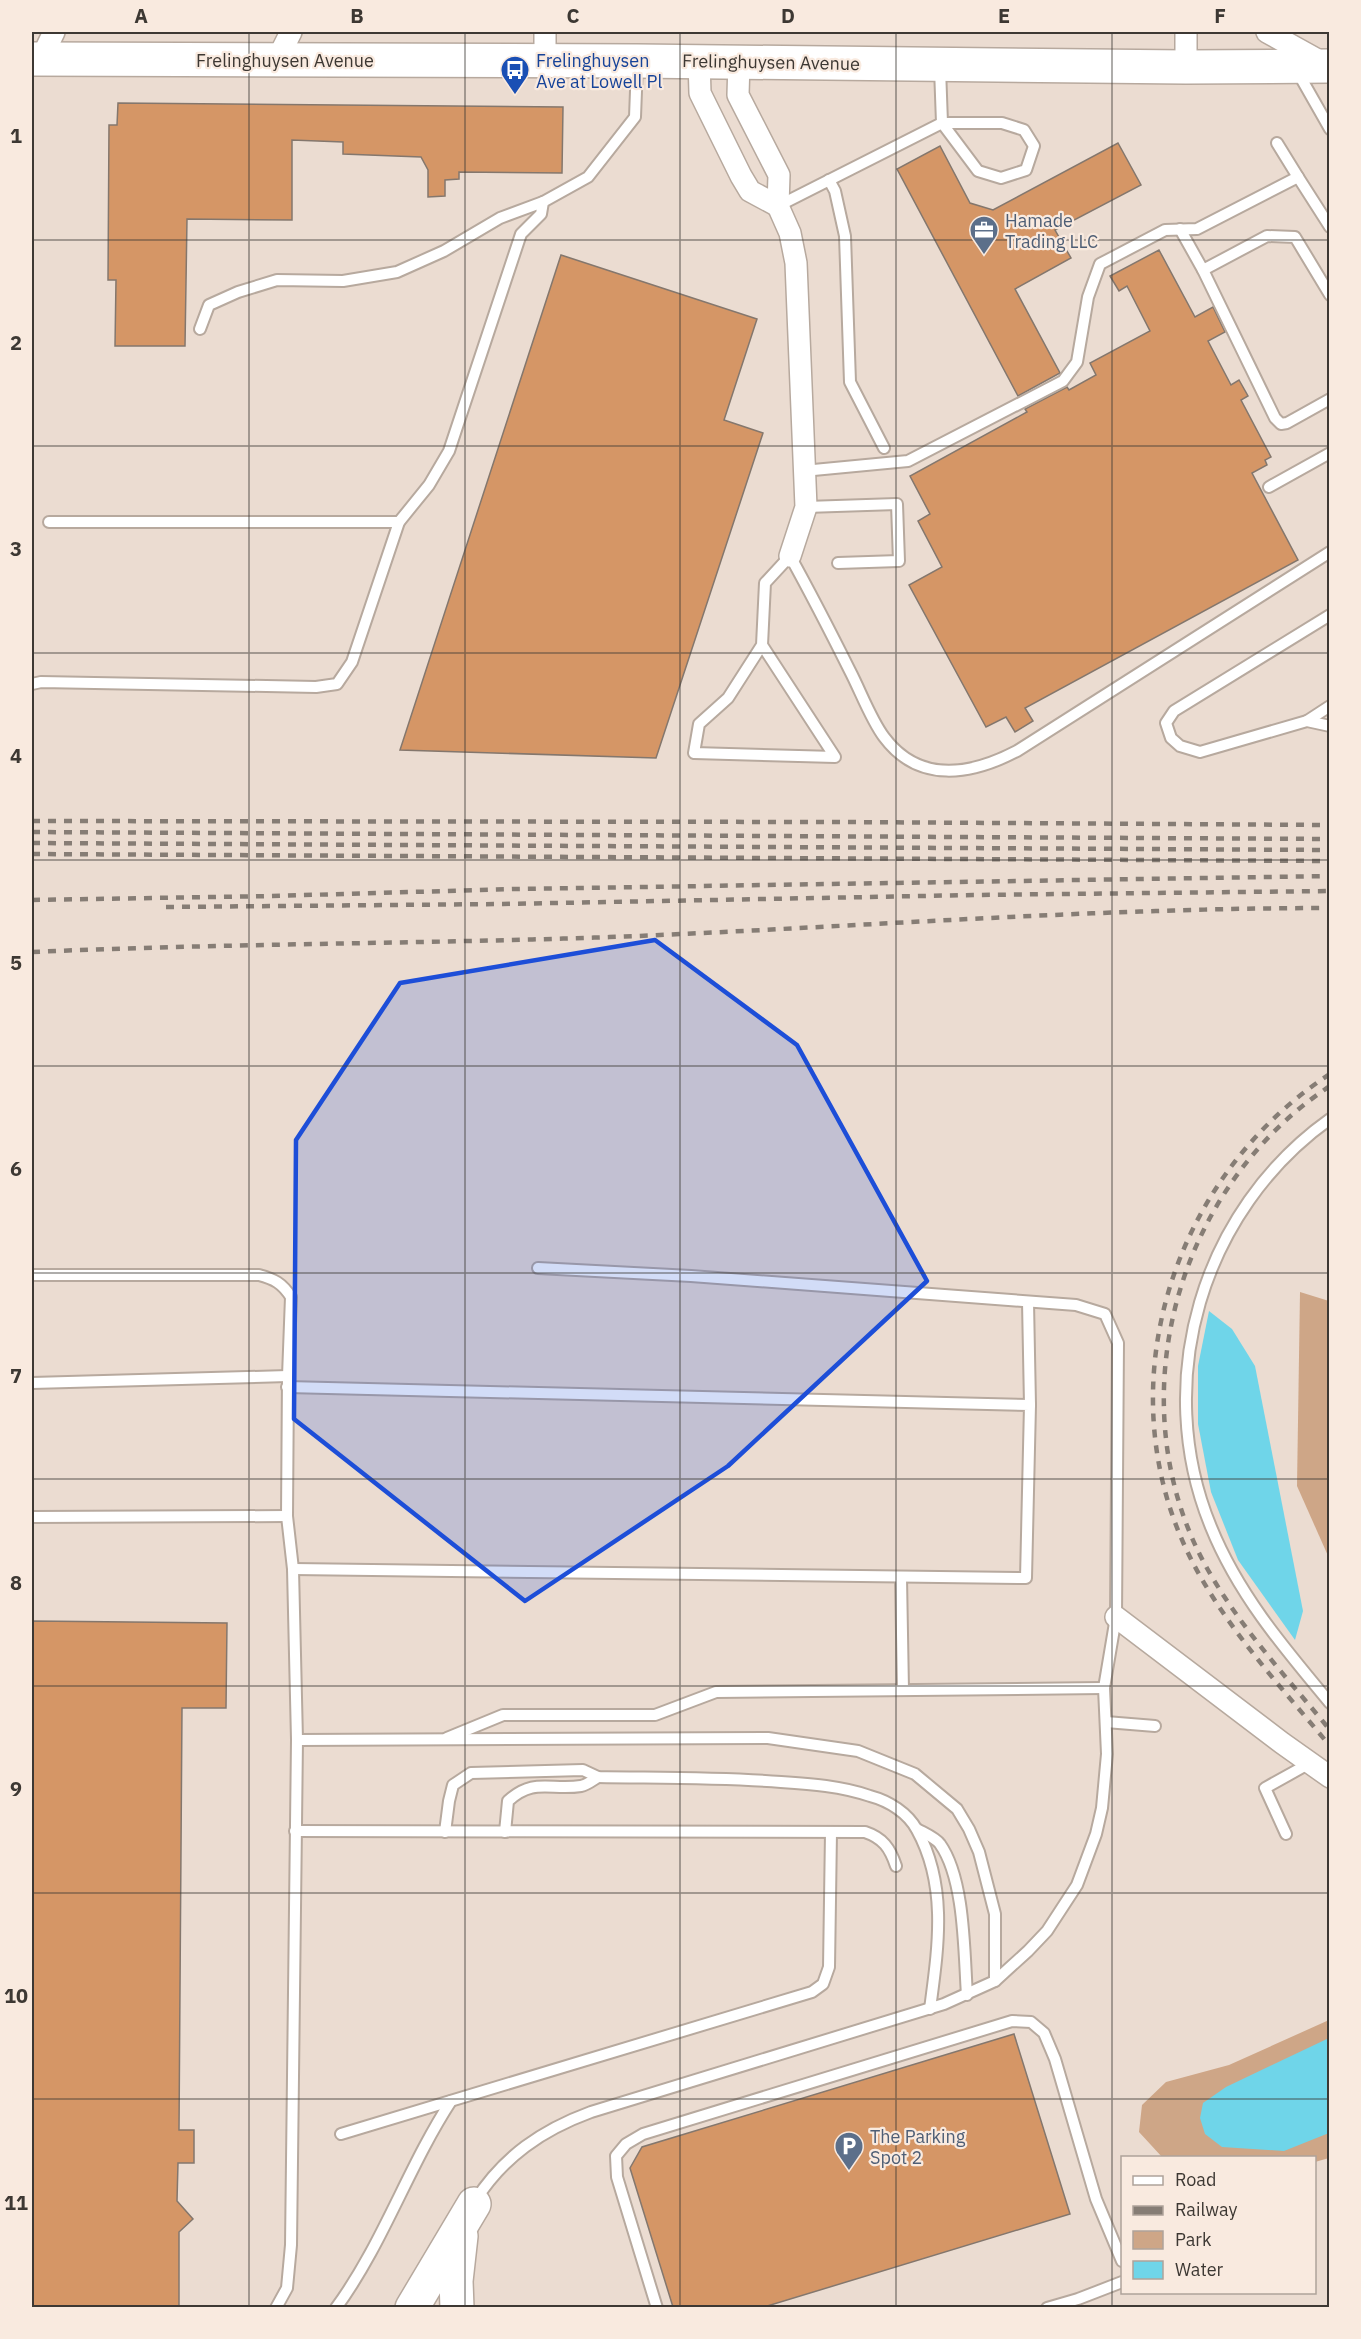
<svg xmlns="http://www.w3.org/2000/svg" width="1361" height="2339" font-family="'IBM Plex Sans',sans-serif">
  <rect width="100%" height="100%" fill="#ebdcd1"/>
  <g fill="#cea687">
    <polygon points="1300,1292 1329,1301 1329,1558 1297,1486"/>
    <polygon points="1329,2020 1329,2158 1315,2162 1314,2158 1162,2157 1139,2132 1142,2105 1166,2082 1229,2065"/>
  </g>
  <g fill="#6fd5e9">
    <polygon points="1209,1311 1232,1329 1255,1366 1303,1611 1295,1640 1238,1560 1211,1492 1198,1424 1198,1366"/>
    <polygon points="1329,2038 1329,2133 1284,2151 1222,2147 1205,2134 1200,2118 1203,2103 1226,2087"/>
  </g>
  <g fill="#d59666" stroke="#84776d" stroke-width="1.5">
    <polygon points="118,103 563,107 562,173 459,172 459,179 445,180 445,196 428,197 428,170 421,157 343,154 343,142 292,140 292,220 187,219 185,346 115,346 116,280 108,280 109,125 117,125"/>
    <polygon points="1118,143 1141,185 1055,230 1071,258 1015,289 1060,373 1018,396 897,169 940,146 970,203 993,210"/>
    <polygon points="1159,250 1195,317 1213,307 1225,332 1208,341 1231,385 1239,380 1248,396 1241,400 1271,457 1265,460 1267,465 1252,473 1298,560 1025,708 1033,721 1015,732 1006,717 986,727 909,585 942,567 918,521 930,514 910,476 1027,412 1025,409 1067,387 1069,390 1096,375 1090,363 1150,331 1127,286 1119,291 1110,276"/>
    <polygon points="561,255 757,319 724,420 763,433 656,758 400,750"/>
    <polygon points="32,1621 227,1623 226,1708 182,1708 179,2130 194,2130 194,2163 178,2163 177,2201 193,2219 179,2232 179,2307 32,2307"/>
    <polygon points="1014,2034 1070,2214 764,2307 673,2307 630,2168 642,2147"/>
  </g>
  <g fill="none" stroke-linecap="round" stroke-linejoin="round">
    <g stroke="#b7a99e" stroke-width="14">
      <g id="service">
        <polyline points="1297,71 1330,129"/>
        <polyline points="1277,143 1298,177"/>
        <polyline points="829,180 835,191 845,236 850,382 884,448"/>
        <polyline points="778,206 942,123 1002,123 1024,130 1034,146 1026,170 1001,178 978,171 942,123 940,68"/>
        <polyline points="1180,229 1203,270 1275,418 1281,424 1287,423 1330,399"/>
        <polyline points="1203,270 1267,236 1295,237 1330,295"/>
        <polyline points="200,329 209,305 238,292 277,280 343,281 397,272 444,251 500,218 543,202 588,177 635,117 637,64"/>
        <polyline points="803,471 908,461 1063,381 1077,362 1088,297 1100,264 1165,230 1197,229 1298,177 1330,227"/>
        <polyline points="1269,487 1330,453"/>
        <polyline points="806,507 897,504 899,561 838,563"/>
        <polyline points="49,522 399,522"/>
        <polyline points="1330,615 1174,711 1166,723 1171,738 1180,746 1200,752 1307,721 1330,726"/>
        <path d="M762 645 728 698 699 724 694 753 835 757 762 645 765 583 790 556C811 594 831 633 850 671 860 690 871 720 884 737 919 784 971 775 1017 751L1330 552"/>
        <polyline points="32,684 41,682 316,687 337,684 352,662 399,522 429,485 449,451 521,234 541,214 543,202"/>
        <polyline points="1307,721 1330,706"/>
        <path d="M1330 1119C1202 1210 1151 1381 1211 1527 1238 1594 1284 1648 1330 1703"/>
        <path d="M32 1275H259C274 1279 282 1283 291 1297L288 1376 287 1516 293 1569 297 1740 291 2245 287 2288 276 2308"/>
        <polyline points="1028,1302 1030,1405"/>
        <polyline points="32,1383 288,1376"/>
        <polyline points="287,1387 1030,1405 1026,1578 293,1569"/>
        <polyline points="32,1517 287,1516"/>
        <polyline points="901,1577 903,1690"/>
        <polyline points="1106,1722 1155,1726"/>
        <polyline points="447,1738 503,1715 655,1715 716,1692 1104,1688"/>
        <polyline points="297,1740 768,1738 858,1751 915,1774 957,1809 969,1829 979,1852 995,1914 995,1981"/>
        <path d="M917 1829C924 1833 936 1838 940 1844 965 1879 964 1953 967 1995"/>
        <path d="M295 1831 865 1832C883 1838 890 1848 896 1866"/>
        <path d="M445 1832 449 1801 453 1785 471 1773 583 1770 598 1777C659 1778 720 1777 781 1782 811 1784 841 1786 870 1796 889 1801 908 1813 917 1830 948 1886 938 1948 930 2009"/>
        <path d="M505 1832 508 1801C534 1777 551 1791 581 1786 587 1785 593 1780 598 1777"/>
        <polyline points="1286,1834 1265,1788 1310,1763"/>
        <polyline points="341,2134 812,1992 823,1984 829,1967 831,1832"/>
        <path d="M475 2201C504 2156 542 2130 591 2112L944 2004 995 1981 1028 1951 1047 1931 1077 1885 1096 1834 1102 1808 1107 1754 1104 1688 1116 1617 1118 1343 1105 1314 1076 1305 691 1276 538 1268"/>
        <path d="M336 2308C383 2244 408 2167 451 2101"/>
        <polyline points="657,2308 617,2177 616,2156 626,2144 643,2134 1012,2021 1031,2022 1044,2033 1055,2059 1096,2199 1122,2261"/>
        <polyline points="1047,2308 1078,2299 1122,2282"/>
      </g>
    </g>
    <g stroke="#b7a99e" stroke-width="24">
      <g id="minor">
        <polyline points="545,32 545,61"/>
        <polyline points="1186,32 1186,67"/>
        <polyline points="1267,32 1323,63"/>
        <polyline points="41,59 54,32"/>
        <polyline points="277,60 291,32"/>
        <polyline points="699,61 700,93 741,176 750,191 778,206"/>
        <polyline points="739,62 738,95 779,175 778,206 790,233 796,263 806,507 790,556"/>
        <polyline points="1116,1617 1282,1743 1330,1777"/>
      </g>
    </g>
    <g stroke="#b7a99e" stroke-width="36">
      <polyline id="primary" points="32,59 637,61 1186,67 1330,66"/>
    </g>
    <g stroke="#b7a99e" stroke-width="36">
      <g id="trunk">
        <polyline points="412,2308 474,2204"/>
        <polyline points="457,2308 456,2281 461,2236"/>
      </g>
    </g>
    <use href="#service" stroke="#fff" stroke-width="10"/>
    <use href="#minor" stroke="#fff" stroke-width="21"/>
    <use href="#primary" stroke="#fff" stroke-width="33"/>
    <use href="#trunk" stroke="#fff" stroke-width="33"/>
    <g stroke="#867d75" stroke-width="4.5" stroke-dasharray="8 8" stroke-linecap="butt">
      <polyline points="32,821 841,822 1330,825"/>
      <polyline points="32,832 1330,839"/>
      <polyline points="32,843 1330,850"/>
      <polyline points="32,854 1330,861"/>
      <polyline points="32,900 272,896 516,889 1330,876"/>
      <polyline points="166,907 503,904 973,895 1330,891"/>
      <path d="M32 952C234 943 436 944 638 936 869 926 1099 908 1330 908"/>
      <path d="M1330 1074C1171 1177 1104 1390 1192 1561 1227 1629 1281 1687 1330 1746"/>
      <path d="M1330 1086C1179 1185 1119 1393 1200 1555 1233 1620 1284 1674 1330 1730"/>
    </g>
  </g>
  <path fill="#1d4ed8" fill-opacity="0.2" stroke="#1d4ed8" stroke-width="4.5" stroke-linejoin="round" d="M655 940 797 1045 927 1281 728 1466 525 1601 294 1419 296 1140 400 983Z"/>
  <path fill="none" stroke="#3d3833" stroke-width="1.5" stroke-opacity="0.55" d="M249 32V2308M465 32V2308M680 32V2308M896 32V2308M1112 32V2308M32 240H1330M32 446H1330M32 653H1330M32 860H1330M32 1066H1330M32 1273H1330M32 1479H1330M32 1686H1330M32 1893H1330M32 2099H1330"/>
  <defs>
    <g id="bus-pin" transform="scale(1.5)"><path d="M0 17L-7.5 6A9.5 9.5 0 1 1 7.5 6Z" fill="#1a4fb4" stroke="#f9eadf"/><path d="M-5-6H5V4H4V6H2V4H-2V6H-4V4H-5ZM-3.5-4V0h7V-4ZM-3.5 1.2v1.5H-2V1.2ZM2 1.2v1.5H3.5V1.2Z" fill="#fff"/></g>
    <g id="office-pin" transform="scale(1.5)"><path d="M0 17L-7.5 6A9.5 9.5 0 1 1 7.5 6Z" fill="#5c6f8a" stroke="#f9eadf"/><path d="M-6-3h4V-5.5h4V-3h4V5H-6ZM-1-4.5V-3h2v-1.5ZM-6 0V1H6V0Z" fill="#fff"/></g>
    <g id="parking-pin" transform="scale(1.5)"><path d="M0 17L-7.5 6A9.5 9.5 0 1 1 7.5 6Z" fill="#5c6f8a" stroke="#f9eadf"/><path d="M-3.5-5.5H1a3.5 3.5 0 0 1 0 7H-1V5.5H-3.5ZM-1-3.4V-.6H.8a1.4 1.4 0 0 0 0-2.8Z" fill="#fff"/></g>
  </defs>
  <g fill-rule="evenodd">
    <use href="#bus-pin" x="515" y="70"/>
    <use href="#office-pin" x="984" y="230"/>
    <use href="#parking-pin" x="849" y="2146"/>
  </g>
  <g text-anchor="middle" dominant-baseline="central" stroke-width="4.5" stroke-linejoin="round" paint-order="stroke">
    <g font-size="18" fill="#3d3833" stroke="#f9eadf">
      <text x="285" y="60">Frelinghuysen Avenue</text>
      <text transform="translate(771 62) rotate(1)">Frelinghuysen Avenue</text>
    </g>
    <g font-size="18" fill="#164399" stroke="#f9eadf" text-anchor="start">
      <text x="536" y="60">Frelinghuysen<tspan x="536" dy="21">Ave at Lowell Pl</tspan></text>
    </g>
    <g font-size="18" fill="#4e5e75" stroke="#f9eadf" text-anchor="start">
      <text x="1005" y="220">Hamade<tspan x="1005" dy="21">Trading LLC</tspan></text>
      <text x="870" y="2136">The Parking<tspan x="870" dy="21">Spot 2</tspan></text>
    </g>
  </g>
  <rect width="1361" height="2339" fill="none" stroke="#f9eadf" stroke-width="66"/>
  <rect x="1121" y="2156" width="195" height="138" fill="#f9eadf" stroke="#aea39a" stroke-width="1.5"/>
  <rect x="1133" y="2176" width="30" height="9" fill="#ffffff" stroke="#aea39a" stroke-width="1.5"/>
  <text x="1175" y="2186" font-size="18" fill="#3d3833">Road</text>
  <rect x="1133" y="2206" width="30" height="9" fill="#867d75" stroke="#aea39a" stroke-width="1.5"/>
  <text x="1175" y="2216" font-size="18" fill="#3d3833">Railway</text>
  <rect x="1133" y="2231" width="30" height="18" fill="#cea687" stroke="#aea39a" stroke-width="1.5"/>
  <text x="1175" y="2246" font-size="18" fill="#3d3833">Park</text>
  <rect x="1133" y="2261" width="30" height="18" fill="#6fd5e9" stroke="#aea39a" stroke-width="1.5"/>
  <text x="1175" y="2276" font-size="18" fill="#3d3833">Water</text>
  <rect x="33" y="33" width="1295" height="2273" fill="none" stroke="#3d3833" stroke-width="2"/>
  <g font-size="20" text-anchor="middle" font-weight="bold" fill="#3d3833">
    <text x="141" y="23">A</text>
    <text x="357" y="23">B</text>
    <text x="573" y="23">C</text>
    <text x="788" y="23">D</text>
    <text x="1004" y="23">E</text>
    <text x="1220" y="23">F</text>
    <text x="16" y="143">1</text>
    <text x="16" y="350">2</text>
    <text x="16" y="556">3</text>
    <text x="16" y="763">4</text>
    <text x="16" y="970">5</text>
    <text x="16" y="1176">6</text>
    <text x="16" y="1383">7</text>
    <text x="16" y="1590">8</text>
    <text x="16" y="1796">9</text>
    <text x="16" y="2003">10</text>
    <text x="16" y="2210">11</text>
  </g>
</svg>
